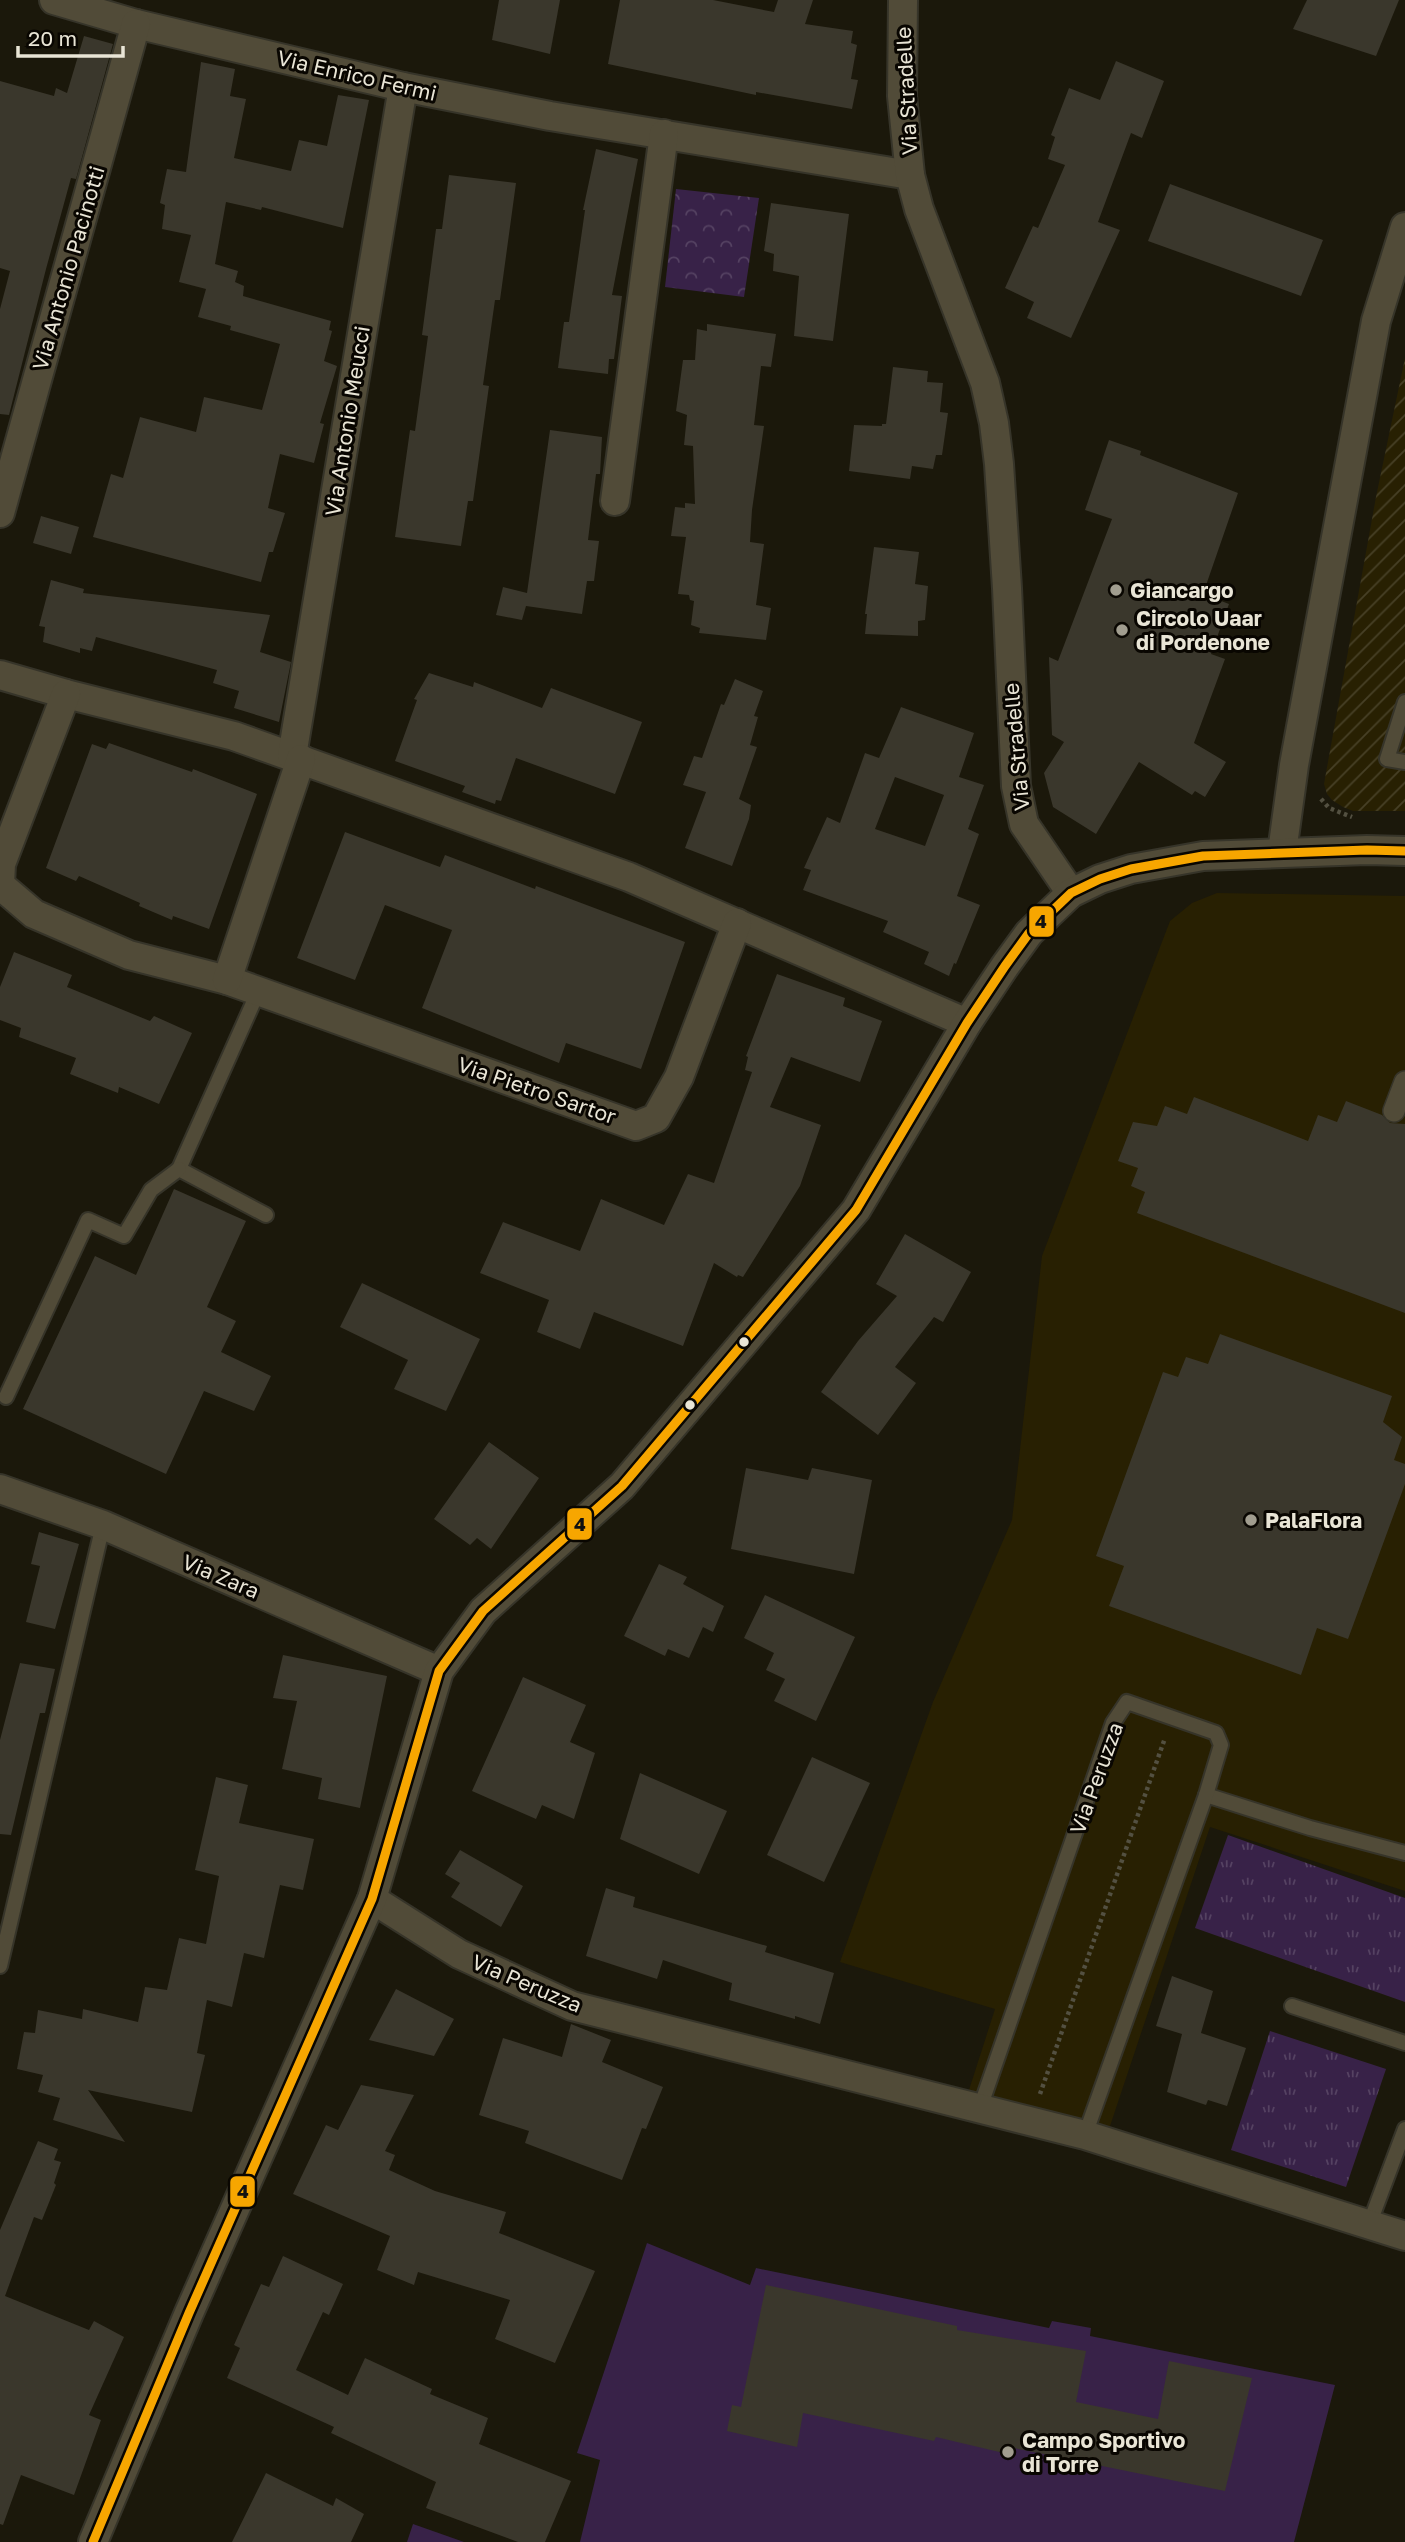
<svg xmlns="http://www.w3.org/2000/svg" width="1405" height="2542" font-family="'Golos Text',sans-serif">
  <defs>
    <pattern id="industrial-furrows" width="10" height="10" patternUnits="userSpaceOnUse" patternTransform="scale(1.75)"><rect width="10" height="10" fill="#282002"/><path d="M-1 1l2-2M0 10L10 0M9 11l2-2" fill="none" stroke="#474026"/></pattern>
    <pattern id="grass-tufts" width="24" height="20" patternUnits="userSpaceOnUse" patternTransform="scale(1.75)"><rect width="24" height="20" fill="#382248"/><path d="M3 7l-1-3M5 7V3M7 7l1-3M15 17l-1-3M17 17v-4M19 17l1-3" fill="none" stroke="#554262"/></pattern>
    <pattern id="park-crowns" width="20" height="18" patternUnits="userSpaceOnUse" patternTransform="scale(1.75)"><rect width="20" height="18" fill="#382248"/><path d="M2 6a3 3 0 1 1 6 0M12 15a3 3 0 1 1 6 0" fill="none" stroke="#554262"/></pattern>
  </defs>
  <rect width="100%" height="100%" fill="#1b180b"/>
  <polygon fill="#282002" points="1217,893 1405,896 1405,1891 1210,1827 1109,2129 969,2090 995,2009 840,1962 933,1702 1012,1520 1042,1256 1170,921 1192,903"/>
  <polygon fill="url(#industrial-furrows)" points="1405,358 1405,811 1353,811 1343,807 1332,800 1327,794 1324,784 1376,497"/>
  <g fill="url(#grass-tufts)">
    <polygon points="1228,1835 1405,1898 1405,2002 1195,1928"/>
    <polygon points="1270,2031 1386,2069 1346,2187 1231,2150"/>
  </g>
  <polygon fill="url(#park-crowns)" points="676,189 759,198 744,297 665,287"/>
  <g fill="#382248">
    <polygon points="647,2243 750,2285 756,2268 1049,2328 1052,2321 1091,2328 1090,2336 1335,2385 1294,2542 580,2542 600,2460 577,2453"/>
    <polygon points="413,2524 464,2542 407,2542"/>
  </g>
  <g fill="#3a372c" fill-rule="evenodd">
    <polygon points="499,0 560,0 550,54 492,40"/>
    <polygon points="620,0 713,0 774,12 778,0 813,0 805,24 853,31 851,43 857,45 851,79 858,80 852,109 756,92 756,95 608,64"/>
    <polygon points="1307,0 1399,0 1376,56 1293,29"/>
    <polygon points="84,36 113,44 76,179 71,178 46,269 9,415 0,414 0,309 10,271 0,268 0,81 54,96 56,88 67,93"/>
    <polygon points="1116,61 1164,81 1142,138 1131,133 1098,222 1120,230 1071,338 1027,318 1034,302 1005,288 1033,226 1038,228 1065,165 1048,159 1055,137 1051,135 1069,88 1100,100"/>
    <polygon points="201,62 235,69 230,96 246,99 234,158 291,171 299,140 327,146 338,95 369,100 343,228 262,207 261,210 226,202 215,264 238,271 235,282 244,286 243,296 331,321 329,330 332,331 324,361 337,366 320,423 324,424 314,463 280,454 268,508 285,513 273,552 269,552 261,582 93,537 111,474 123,478 140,417 196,432 204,397 262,410 280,344 230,330 231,326 198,317 206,289 179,282 191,235 162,229 165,205 160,203 167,169 186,172"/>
    <polygon points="596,149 638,159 612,295 622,296 614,359 609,359 608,374 558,368 564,322 569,322 585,210 583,210"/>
    <polygon points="449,175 516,183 500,300 495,300 483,385 489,386 473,501 468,501 461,546 395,537 410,430 415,431 428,336 422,335 436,229 442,229"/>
    <polygon points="1170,184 1323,240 1301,296 1148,241"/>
    <polygon points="771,203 849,214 833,341 794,336 799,276 773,271 774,254 764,251"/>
    <polygon points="707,324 776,334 771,367 761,366 754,425 764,426 752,510 750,542 764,544 756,605 771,608 766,640 699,633 700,628 691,625 694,601 690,600 689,595 678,594 686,537 671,536 675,507 685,508 685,503 695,504 693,446 684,445 687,415 676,411 683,360 695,360 697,329 707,331"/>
    <polygon points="893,367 928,371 927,382 943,383 940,412 948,413 942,455 936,455 933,469 912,466 910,479 849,471 854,425 882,426 882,424 886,424"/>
    <polygon points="550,430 602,437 600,474 596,474 588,540 599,541 594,581 587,581 582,614 526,606 522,620 496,615 503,587 527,593"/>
    <polygon points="1109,440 1141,451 1140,455 1238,493 1203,594 1229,604 1211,654 1225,659 1194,743 1226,762 1205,797 1195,791 1192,795 1139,762 1096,834 1053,807 1044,773 1064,742 1052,735 1049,657 1058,661 1112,519 1085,510"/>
    <polygon points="41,516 79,527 71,554 33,543"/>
    <polygon points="874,547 919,552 915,584 928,586 925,620 918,621 918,636 865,634 867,614 865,614"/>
    <polygon points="51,580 84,589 83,593 270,615 260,652 291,662 279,722 234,708 239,691 213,683 217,670 96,637 92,651 80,648 80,653 43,642 45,627 39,626"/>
    <polygon points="429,673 473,687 474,682 542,708 551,688 642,722 615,794 516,758 501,801 496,800 495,804 462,792 465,786 395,761 417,700 414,699"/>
    <polygon points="735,679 763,691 754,716 758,717 750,745 757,747 739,799 751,805 749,819 732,866 685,848 706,792 683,785 694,756 702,758 721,704 724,705"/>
    <path d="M901 707 974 733 959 777 984 785 968 829 979 834 957 896 980 905 956 964 954 963 949 976 924 964 929 952 883 932 888 921 803 890 811 870 804 868 827 817 840 823 865 753 879 758ZM895 777 944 795 925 846 875 829Z"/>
    <polygon points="109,743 192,772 193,769 257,794 209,929 173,916 172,920 139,906 140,903 79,876 76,881 46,868 92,744 106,749"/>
    <polygon points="345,832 440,867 445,855 535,889 536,886 685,942 641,1069 566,1043 559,1063 422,1008 452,930 385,905 355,980 297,958"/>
    <polygon points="14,952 72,975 67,987 150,1021 154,1016 192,1033 159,1104 119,1087 118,1093 70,1074 76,1058 19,1037 21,1028 0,1020 0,987"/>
    <polygon points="777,974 845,998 843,1006 882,1021 860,1082 791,1057 770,1107 821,1125 800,1186 743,1277 738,1275 737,1277 714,1263 683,1346 594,1312 580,1349 537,1332 549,1300 480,1273 503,1222 580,1251 601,1199 664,1225 688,1174 714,1183 752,1072 745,1070 748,1057 746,1056"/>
    <polygon points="1194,1097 1308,1141 1318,1115 1337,1122 1346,1101 1382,1115 1390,1123 1405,1124 1405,1313 1137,1213 1145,1192 1131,1186 1138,1168 1118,1161 1133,1122 1157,1126 1165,1106 1187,1114"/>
    <polygon points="174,1189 246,1221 207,1307 236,1321 221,1352 271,1376 254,1411 204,1391 166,1474 23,1409 95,1256 136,1275"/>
    <polygon points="905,1234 971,1272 943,1322 934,1317 895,1367 916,1383 878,1435 821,1392 858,1341 897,1296 876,1284"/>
    <polygon points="362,1283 480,1339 446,1411 394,1389 408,1360 340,1327"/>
    <polygon points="1220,1334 1392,1396 1383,1422 1402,1437 1394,1460 1405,1464 1405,1484 1348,1639 1317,1628 1301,1675 1109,1606 1124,1566 1096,1556 1163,1372 1178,1377 1186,1357 1208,1364"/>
    <polygon points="489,1442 539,1478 491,1549 477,1538 470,1545 434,1519"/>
    <polygon points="746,1468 808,1480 812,1468 872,1480 854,1574 731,1549"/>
    <polygon points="39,1532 79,1544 55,1629 26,1622 40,1566 31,1564"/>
    <polygon points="659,1564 687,1577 683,1584 724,1606 713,1632 703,1627 689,1658 668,1649 665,1656 624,1636"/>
    <polygon points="765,1595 855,1637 816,1721 774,1701 785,1679 766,1670 774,1653 744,1638"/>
    <polygon points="283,1655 387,1676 360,1808 318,1799 322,1778 282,1769 297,1701 273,1698"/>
    <polygon points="20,1663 55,1669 45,1713 40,1713 11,1835 0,1834 0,1740"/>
    <polygon points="523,1677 586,1705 570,1742 595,1753 574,1819 542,1805 536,1819 472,1791"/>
    <polygon points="812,1757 870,1783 824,1882 767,1855"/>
    <polygon points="640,1773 727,1811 699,1874 620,1839"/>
    <polygon points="216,1777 248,1785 239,1823 314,1839 303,1890 280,1885 264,1958 244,1953 232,2007 207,2000 197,2053 205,2055 192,2112 88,2090 125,2142 53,2120 60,2098 38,2092 43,2075 17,2069 24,2032 35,2033 38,2010 82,2019 83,2009 138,2022 145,1987 167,1990 179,1938 206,1944 219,1876 195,1870"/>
    <polygon points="460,1850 523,1886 501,1927 451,1897 460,1883 445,1874"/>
    <polygon points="606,1888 635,1897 633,1907 767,1946 765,1952 834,1973 820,2024 795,2016 795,2019 729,2000 732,1983 663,1960 657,1979 586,1956"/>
    <polygon points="1172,1976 1213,1991 1201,2033 1246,2048 1227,2106 1208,2100 1206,2105 1167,2092 1182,2034 1156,2026"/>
    <polygon points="396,1989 454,2019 434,2056 369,2040"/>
    <polygon points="571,2024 611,2040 602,2062 663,2087 646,2129 642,2128 622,2180 525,2143 529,2131 479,2115 503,2038 562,2057"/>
    <polygon points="361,2085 414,2095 385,2151 395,2155 389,2170 435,2191 506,2212 499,2233 595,2271 555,2363 495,2339 510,2300 418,2272 414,2285 377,2270 390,2236 293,2194 326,2125 338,2130"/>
    <polygon points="38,2141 58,2149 54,2160 61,2162 54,2183 56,2185 42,2220 34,2217 5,2296 89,2330 94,2321 124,2337 89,2415 101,2420 74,2495 21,2475 3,2525 0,2524 0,2230"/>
    <polygon points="283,2256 343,2284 329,2315 323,2312 296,2370 348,2395 365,2358 432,2389 430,2394 488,2418 479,2444 571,2481 545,2542 518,2542 426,2508 436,2482 331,2433 334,2427 227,2378 240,2348 234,2345 261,2284 269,2287"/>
    <polygon points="766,2285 957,2326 957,2330 1086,2351 1076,2402 1158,2419 1169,2361 1252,2378 1225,2491 1014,2448 1012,2455 936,2437 934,2441 803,2413 797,2447 727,2431 732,2405 741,2407"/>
    <polygon points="266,2473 333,2506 336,2498 364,2514 351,2542 232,2542"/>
  </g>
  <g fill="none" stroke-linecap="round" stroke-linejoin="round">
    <g stroke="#363429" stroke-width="18">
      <g id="service">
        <polyline points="1405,702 1387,759 1405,762"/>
        <polyline points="258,992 179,1169 266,1215"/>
        <polyline points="6,1397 88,1220 124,1236 151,1190 179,1169"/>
        <polyline points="1206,1795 1310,1828 1405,1853"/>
        <polyline points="0,1966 103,1525"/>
        <polyline points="1292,2006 1405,2043"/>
        <polyline points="980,2108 1113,1723 1127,1702 1216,1733 1221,1745 1206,1795 1085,2135"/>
        <polyline points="1369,2225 1405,2129"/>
      </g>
    </g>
    <g stroke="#363429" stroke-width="24">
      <polyline id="pedestrian" points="1394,1111 1405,1082"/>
    </g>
    <g stroke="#363429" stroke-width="32">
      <g id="minor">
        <polyline points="54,0 136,24 403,87 550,116 910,175"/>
        <polyline points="903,0 902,96 910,175 919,209 985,383 994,423 999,464 1007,588 1016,786 1024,824 1071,893"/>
        <polyline points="615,501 664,134"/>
        <polyline points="0,513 136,24"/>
        <polyline points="0,675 66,694 234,736 629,877 967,1023"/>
        <polyline points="66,694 1,864 0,885 34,914 129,955 227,980 636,1126 656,1118 679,1077 737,923"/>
        <polyline points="292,756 403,87"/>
        <polyline points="1282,852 1294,765 1376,321 1405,227"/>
        <polyline points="227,980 301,759"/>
        <polyline points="0,1489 103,1525 439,1671"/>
        <polyline points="372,1899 459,1954 572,2006 1085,2135 1405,2236"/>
        <polyline points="93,2542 189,2313 372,1899 439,1671 483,1611 622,1486 856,1210 967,1023 1005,966 1029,933 1071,893 1100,879 1131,869 1203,856 1367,850 1405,851"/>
      </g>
    </g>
    <g stroke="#535041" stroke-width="4.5" stroke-dasharray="3.5 3.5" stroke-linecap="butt">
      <polyline points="1321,799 1329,808 1352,817"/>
      <polyline points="1040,2094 1165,1738"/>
    </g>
    <use href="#service" stroke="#514b38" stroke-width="14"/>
    <use href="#pedestrian" stroke="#514b38" stroke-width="21"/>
    <use href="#minor" stroke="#514b38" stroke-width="28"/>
    <g stroke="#090601" stroke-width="14">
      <polyline id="bus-1" points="93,2542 189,2313 372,1899 439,1671 483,1611 622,1486 856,1210 967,1023 1005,966 1029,933 1071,893 1100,879 1131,869 1203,856 1367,850 1405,851"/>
    </g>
    <use href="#bus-1" stroke="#f7a600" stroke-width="9"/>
  </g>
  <g fill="#a19d8f" stroke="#090601" stroke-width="2.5">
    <circle cx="1116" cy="590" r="7"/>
    <circle cx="1122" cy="630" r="7"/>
    <circle cx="1251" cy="1520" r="7"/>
    <circle cx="1008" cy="2452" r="7"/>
  </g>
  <g fill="#e9e5d6" stroke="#090601" stroke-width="2.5">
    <circle cx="744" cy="1342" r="6"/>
    <circle cx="690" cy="1405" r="6"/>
  </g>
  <g text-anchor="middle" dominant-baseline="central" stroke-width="6" stroke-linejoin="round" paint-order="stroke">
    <g font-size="21" fill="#e9e5d6" stroke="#090601">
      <text transform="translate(357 75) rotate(13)">Via Enrico Fermi</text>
      <text transform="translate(906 91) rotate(-93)">Via Stradelle</text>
      <text transform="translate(68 268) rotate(-74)">Via Antonio Pacinotti</text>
      <text transform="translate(347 421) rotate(-81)">Via Antonio Meucci</text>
      <text transform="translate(1016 747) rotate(-95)">Via Stradelle</text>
      <text transform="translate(537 1090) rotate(19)">Via Pietro Sartor</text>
      <text transform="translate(221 1576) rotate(23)">Via Zara</text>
      <text transform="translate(1096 1778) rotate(-70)">Via Peruzza</text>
      <text transform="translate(527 1983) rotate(23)">Via Peruzza</text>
    </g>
    <g font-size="21" font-weight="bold" fill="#e9e5d6" stroke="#090601" text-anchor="start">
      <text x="1130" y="590">Giancargo</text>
      <text x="1136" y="618">Circolo Uaar<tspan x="1136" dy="24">di Pordenone</tspan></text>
      <text x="1265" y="1520">PalaFlora</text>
      <text x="1022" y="2440">Campo Sportivo<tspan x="1022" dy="24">di Torre</tspan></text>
    </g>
  </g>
  <g stroke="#090601" stroke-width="2.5">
    <rect x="1028" y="905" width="27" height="33" rx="7" fill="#f7a600"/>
    <rect x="566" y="1507" width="27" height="34" rx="7" fill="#f7a600"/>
    <rect x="229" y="2175" width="27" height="33" rx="7" fill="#f7a600"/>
  </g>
  <g font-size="19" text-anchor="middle" font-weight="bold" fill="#111">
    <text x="1041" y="928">4</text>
    <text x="580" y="1531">4</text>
    <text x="243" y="2198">4</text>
  </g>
  <path d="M18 46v10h105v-10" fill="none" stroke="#e9e5d6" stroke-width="3.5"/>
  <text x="28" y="46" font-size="21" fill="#e9e5d6" stroke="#090601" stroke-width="5" paint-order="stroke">20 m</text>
</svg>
